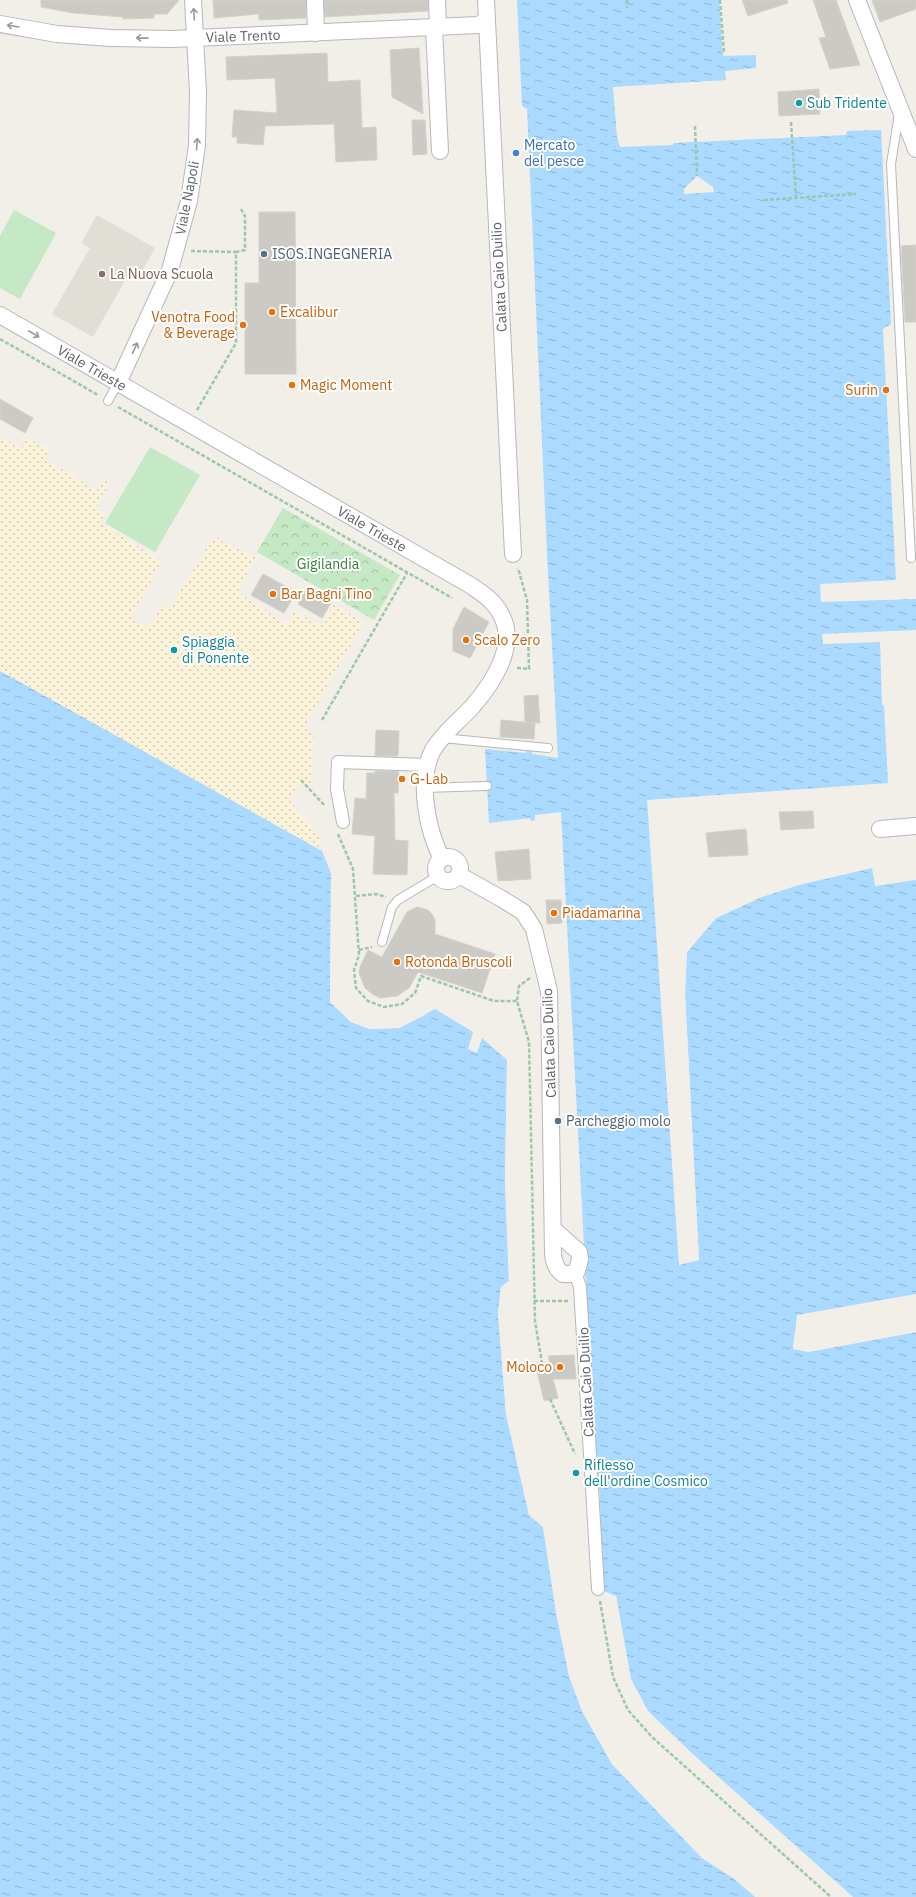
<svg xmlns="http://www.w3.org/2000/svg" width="916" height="1897" font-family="'IBM Plex Sans',sans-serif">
  <defs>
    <pattern id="sand-dots" width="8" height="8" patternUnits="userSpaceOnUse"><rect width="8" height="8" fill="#fbf3d9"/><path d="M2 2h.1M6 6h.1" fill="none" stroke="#cec8b4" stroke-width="1.8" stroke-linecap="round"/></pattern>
    <pattern id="park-crowns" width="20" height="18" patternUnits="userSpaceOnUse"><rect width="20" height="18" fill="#c5e8c5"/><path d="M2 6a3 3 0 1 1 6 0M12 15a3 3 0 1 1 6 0" fill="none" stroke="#a3c0a4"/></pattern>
    <pattern id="water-ripples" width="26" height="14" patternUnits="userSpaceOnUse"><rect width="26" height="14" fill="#aadaff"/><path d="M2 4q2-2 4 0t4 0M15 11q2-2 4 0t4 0" fill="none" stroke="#8eb4d2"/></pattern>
  </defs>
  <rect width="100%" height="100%" fill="#f1efe8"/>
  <polygon fill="#e1ded6" points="97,215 155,248 139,277 130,272 93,337 52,314 90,248 81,243"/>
  <polygon fill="url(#sand-dots)" points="0,437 21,448 27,438 49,449 45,459 97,490 103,480 110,483 96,510 105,515 100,523 162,561 131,618 148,628 163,605 170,608 214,536 256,558 238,592 288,625 294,611 321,625 334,604 364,622 305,726 314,737 312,785 298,785 289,800 318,834 322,851 0,671"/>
  <polygon fill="url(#park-crowns)" points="283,508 400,575 374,620 257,552"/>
  <g fill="#c5e8c5">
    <polygon points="14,210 56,233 20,299 0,288 0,236"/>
    <polygon points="150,447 200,475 155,552 105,523"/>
  </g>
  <g fill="url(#water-ripples)">
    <polygon points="517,0 719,0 723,56 756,55 756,68 725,71 726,80 613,87 617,137 620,147 672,145 674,143 846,135 847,131 881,130 891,324 883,329 896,580 820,584 821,602 916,599 916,630 822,634 823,644 880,642 882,705 884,705 888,783 647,800 679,1265 699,1260 685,993 687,952 716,918 762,897 799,885 872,868 875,886 916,880 916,1294 797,1315 793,1348 808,1352 916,1332 916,1897 853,1897 667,1731 648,1711 631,1680 616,1596 604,1591 599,1481 595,1480 592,1396 561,812 535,815 535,820 531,821 530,818 489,823 485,749 526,753 527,750 532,750 532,754 558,758 547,553 527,109 522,106"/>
    <polygon points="0,671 322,851 331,873 330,1002 351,1022 370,1029 399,1028 435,1009 473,1032 468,1049 477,1053 482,1038 507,1060 505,1181 509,1281 501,1287 498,1313 506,1414 529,1515 543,1527 556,1612 569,1676 582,1711 612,1764 702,1858 733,1878 755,1897 0,1897"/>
  </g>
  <g fill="#f1efe8">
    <polygon points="697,176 713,187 714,192 684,194 684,189"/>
    <polygon points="322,849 324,850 333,873 332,1002 352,1020 371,1027 399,1026 425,1012 425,1015 399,1028 370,1029 351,1022 330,1002 331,873"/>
    <polygon points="738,906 737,908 716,918 687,952 685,993 699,1260 693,1261 693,1259 697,1258 683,994 685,952 715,916"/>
    <polygon points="504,1054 509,1060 507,1181 511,1281 503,1288 500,1313 508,1414 531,1514 544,1526 558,1611 571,1675 583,1710 614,1763 704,1856 734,1876 757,1897 733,1878 702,1858 612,1764 582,1711 569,1676 556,1612 543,1527 529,1515 506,1414 498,1313 501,1287 509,1281 505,1181 507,1060 504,1057"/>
    <polygon points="916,1330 916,1332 808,1352 793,1349 795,1332 797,1332 795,1347 808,1350"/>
    <polygon points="616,1596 631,1679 648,1711 699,1760 853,1897 850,1897 698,1761 646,1712 629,1680 614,1599"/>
  </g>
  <g fill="#cccac5" stroke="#d6d1c6">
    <polygon points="41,0 179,0 167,14 154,14 154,18 123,19 123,17 73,13 41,7"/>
    <polygon points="213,0 306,0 306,18 259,20 259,14 214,18"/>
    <polygon points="324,0 428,0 428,11 325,17"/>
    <polygon points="742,0 787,0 788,3 748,16"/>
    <polygon points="813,0 836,0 860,65 830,69 819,38 826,37"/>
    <polygon points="872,0 916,0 916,9 880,22"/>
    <polygon points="419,48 423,114 392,97 390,50"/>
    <polygon points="327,53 328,82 360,80 362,128 376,127 377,160 336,162 334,124 265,126 263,145 237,143 237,137 232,137 234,110 277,113 275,78 227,80 226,57"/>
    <polygon points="819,89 820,114 779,116 778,92"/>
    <polygon points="412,120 425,120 427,154 413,155"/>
    <polygon points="259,212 295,212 296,374 245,374 245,283 259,283"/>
    <polygon points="916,245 916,322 905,322 901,246"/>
    <polygon points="0,399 33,418 25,433 0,419"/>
    <polygon points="263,574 296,592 284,613 251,595"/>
    <polygon points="306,589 331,603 322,618 298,604"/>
    <polygon points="464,607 489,622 470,658 453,651 453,629"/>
    <polygon points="538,695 540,723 525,722 524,696"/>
    <polygon points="501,720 535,723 534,739 500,737"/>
    <polygon points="376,730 399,731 398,756 375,756"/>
    <polygon points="375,771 398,771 399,774 398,793 394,793 395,840 408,841 407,875 373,874 375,836 352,834 355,798 366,799 367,773 375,773"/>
    <polygon points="813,811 814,828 781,830 779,812"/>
    <polygon points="746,829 748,855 709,857 706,833"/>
    <polygon points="529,849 531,879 498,881 495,852"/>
    <polygon points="546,900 561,900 562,923 547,924"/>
    <polygon points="417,907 428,910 432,914 435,920 435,934 495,954 482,993 418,972 409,988 397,996 380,998 372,994 365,988 359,973 360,967 368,950 382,957 407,912"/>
    <polygon points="574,1355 576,1379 553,1379 558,1398 544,1401 535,1363 550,1363 548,1356"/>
  </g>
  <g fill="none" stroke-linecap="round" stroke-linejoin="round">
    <g stroke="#b5b8bc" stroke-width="10">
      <g id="service">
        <polyline points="899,114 891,164 911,558"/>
        <polyline points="108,401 118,383"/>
        <polyline points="442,738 548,748"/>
        <polyline points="425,788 487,786"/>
        <polyline points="382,942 392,907 398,900 438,876"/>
      </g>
    </g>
    <g stroke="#b5b8bc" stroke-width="14">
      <g id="pedestrian">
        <polyline points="343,822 337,789 338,762 428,765"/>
        <polyline points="575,1272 580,1287 598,1589"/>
      </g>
    </g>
    <g stroke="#b5b8bc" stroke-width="18">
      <g id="minor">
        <polyline points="315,0 316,33"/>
        <polyline points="437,0 438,27"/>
        <polyline points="486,0 513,554"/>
        <polyline points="857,0 916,149"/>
        <polyline points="0,24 57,34 111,38 172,39 478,25 486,21"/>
        <polyline points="434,28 440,151"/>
        <path d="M0 315 470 585C480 592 492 599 499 611 520 643 493 683 472 707 459 721 443 733 433 750 417 780 427 830 442 859"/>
        <polyline points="118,383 170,270 189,201 197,145 198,92 193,0"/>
        <polyline points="880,829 916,826"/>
        <circle cx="448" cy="869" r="12"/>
        <path d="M459 875 502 899 523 912 534 929 549 991 553 1254C554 1263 556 1269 563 1274H571L577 1271 580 1259 579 1252 553 1229"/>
      </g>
    </g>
    <g stroke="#9cc7a9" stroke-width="2.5" stroke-dasharray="4 2" stroke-linecap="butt">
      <polyline points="627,0 627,8"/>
      <polyline points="720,0 724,52"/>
      <polyline points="791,122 796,198"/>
      <polyline points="695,126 697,176"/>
      <polyline points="764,200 856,194"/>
      <polyline points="191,251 236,252"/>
      <polyline points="0,339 98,395"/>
      <polyline points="118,407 452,598"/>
      <polyline points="197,410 236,343 236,252 245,250 245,216 241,209"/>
      <polyline points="517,668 529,669 527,600 518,568"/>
      <polyline points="322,720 407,573"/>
      <polyline points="301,780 325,806"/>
      <polyline points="338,834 353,869 359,955 354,970 356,988 368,1001 384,1007 402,1004 415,993 421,976 494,1001 517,1001"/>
      <polyline points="356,896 376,894 386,897"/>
      <polyline points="359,950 372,947"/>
      <polyline points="530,978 519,986 517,1001 529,1042 535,1321 542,1363"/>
      <polyline points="534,1301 568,1301"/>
      <polyline points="550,1399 575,1454"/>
      <polyline points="600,1601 613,1677 628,1710 652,1737 831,1897"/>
    </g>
    <use href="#service" stroke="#fff" stroke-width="8"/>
    <use href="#pedestrian" stroke="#fff" stroke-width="12"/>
    <use href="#minor" stroke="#fff" stroke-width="16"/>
  </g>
  <defs><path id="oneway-shaft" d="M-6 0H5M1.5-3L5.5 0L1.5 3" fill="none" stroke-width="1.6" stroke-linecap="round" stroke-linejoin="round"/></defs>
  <g stroke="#979a9d">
    <use href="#oneway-shaft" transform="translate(194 14) rotate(-93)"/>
    <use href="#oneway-shaft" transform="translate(13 26) rotate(-171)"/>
    <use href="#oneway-shaft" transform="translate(142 38) rotate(-179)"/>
    <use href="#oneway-shaft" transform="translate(197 144) rotate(-86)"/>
    <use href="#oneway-shaft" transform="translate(34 334) rotate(30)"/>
    <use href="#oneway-shaft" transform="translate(135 348) rotate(-65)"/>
  </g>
  <g fill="#0f9aa8" stroke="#fff" stroke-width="1.5">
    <circle cx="799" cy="103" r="4"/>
    <circle cx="174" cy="650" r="4"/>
    <circle cx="576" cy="1473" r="4"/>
  </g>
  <circle fill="#3f7fe0" stroke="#fff" stroke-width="1.5" cx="516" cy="153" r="4"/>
  <g fill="#5c6f8a" stroke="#fff" stroke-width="1.5">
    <circle cx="264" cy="254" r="4"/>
    <circle cx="558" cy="1121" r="4"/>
  </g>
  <circle fill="#8d6e63" stroke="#fff" stroke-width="1.5" cx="102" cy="274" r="4"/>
  <g fill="#e8710a" stroke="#fff" stroke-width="1.5">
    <circle cx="272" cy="312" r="4"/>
    <circle cx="243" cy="325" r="4"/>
    <circle cx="292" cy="385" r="4"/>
    <circle cx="886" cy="390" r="4"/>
    <circle cx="273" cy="594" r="4"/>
    <circle cx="466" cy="640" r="4"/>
    <circle cx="402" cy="779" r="4"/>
    <circle cx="554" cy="913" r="4"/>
    <circle cx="397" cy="962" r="4"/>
    <circle cx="560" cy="1367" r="4"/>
  </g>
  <g text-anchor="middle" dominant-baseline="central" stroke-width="4" stroke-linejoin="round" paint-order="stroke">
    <g font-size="14" fill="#5f6368" stroke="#fff">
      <text transform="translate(243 36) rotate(-2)">Viale Trento</text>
      <text transform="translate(187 198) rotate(-79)">Viale Napoli</text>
      <text transform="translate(499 277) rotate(-93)">Calata Caio Duilio</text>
      <text transform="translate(92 368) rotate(30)">Viale Trieste</text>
      <text transform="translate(372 529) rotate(30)">Viale Trieste</text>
      <text transform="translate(549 1043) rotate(-92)">Calata Caio Duilio</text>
      <text transform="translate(586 1382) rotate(-93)">Calata Caio Duilio</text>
    </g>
    <g font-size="14" fill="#0d838f" stroke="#fff" text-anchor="start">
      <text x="807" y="103">Sub Tridente</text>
      <text x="182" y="642">Spiaggia<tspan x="182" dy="16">di Ponente</tspan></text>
      <text x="584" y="1465">Riflesso<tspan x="584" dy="16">dell'ordine Cosmico</tspan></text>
    </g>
    <g font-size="14" fill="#366cbe" stroke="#fff" text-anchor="start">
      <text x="524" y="145">Mercato<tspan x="524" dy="16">del pesce</tspan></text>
    </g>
    <g font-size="14" fill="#4e5e75" stroke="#fff" text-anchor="start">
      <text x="272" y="254">ISOS.INGEGNERIA</text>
      <text x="566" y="1121">Parcheggio molo</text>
    </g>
    <g font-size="14" fill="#785e54" stroke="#fff" text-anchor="start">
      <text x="110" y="274">La Nuova Scuola</text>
    </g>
    <g font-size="14" fill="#c56008" stroke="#fff" text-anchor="start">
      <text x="280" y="312">Excalibur</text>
      <text x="235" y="317" text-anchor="end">Venotra Food<tspan x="235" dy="16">&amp; Beverage</tspan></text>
      <text x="300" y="385">Magic Moment</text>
      <text x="878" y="390" text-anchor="end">Surin</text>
      <text x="281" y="594">Bar Bagni Tino</text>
      <text x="474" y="640">Scalo Zero</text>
      <text x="410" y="779">G-Lab</text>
      <text x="562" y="913">Piadamarina</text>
      <text x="405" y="962">Rotonda Bruscoli</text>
      <text x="552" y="1367" text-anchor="end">Moloco</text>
    </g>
    <g font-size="14" fill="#348238" stroke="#fff">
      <text x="328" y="564">Gigilandia</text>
    </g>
  </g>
</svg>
